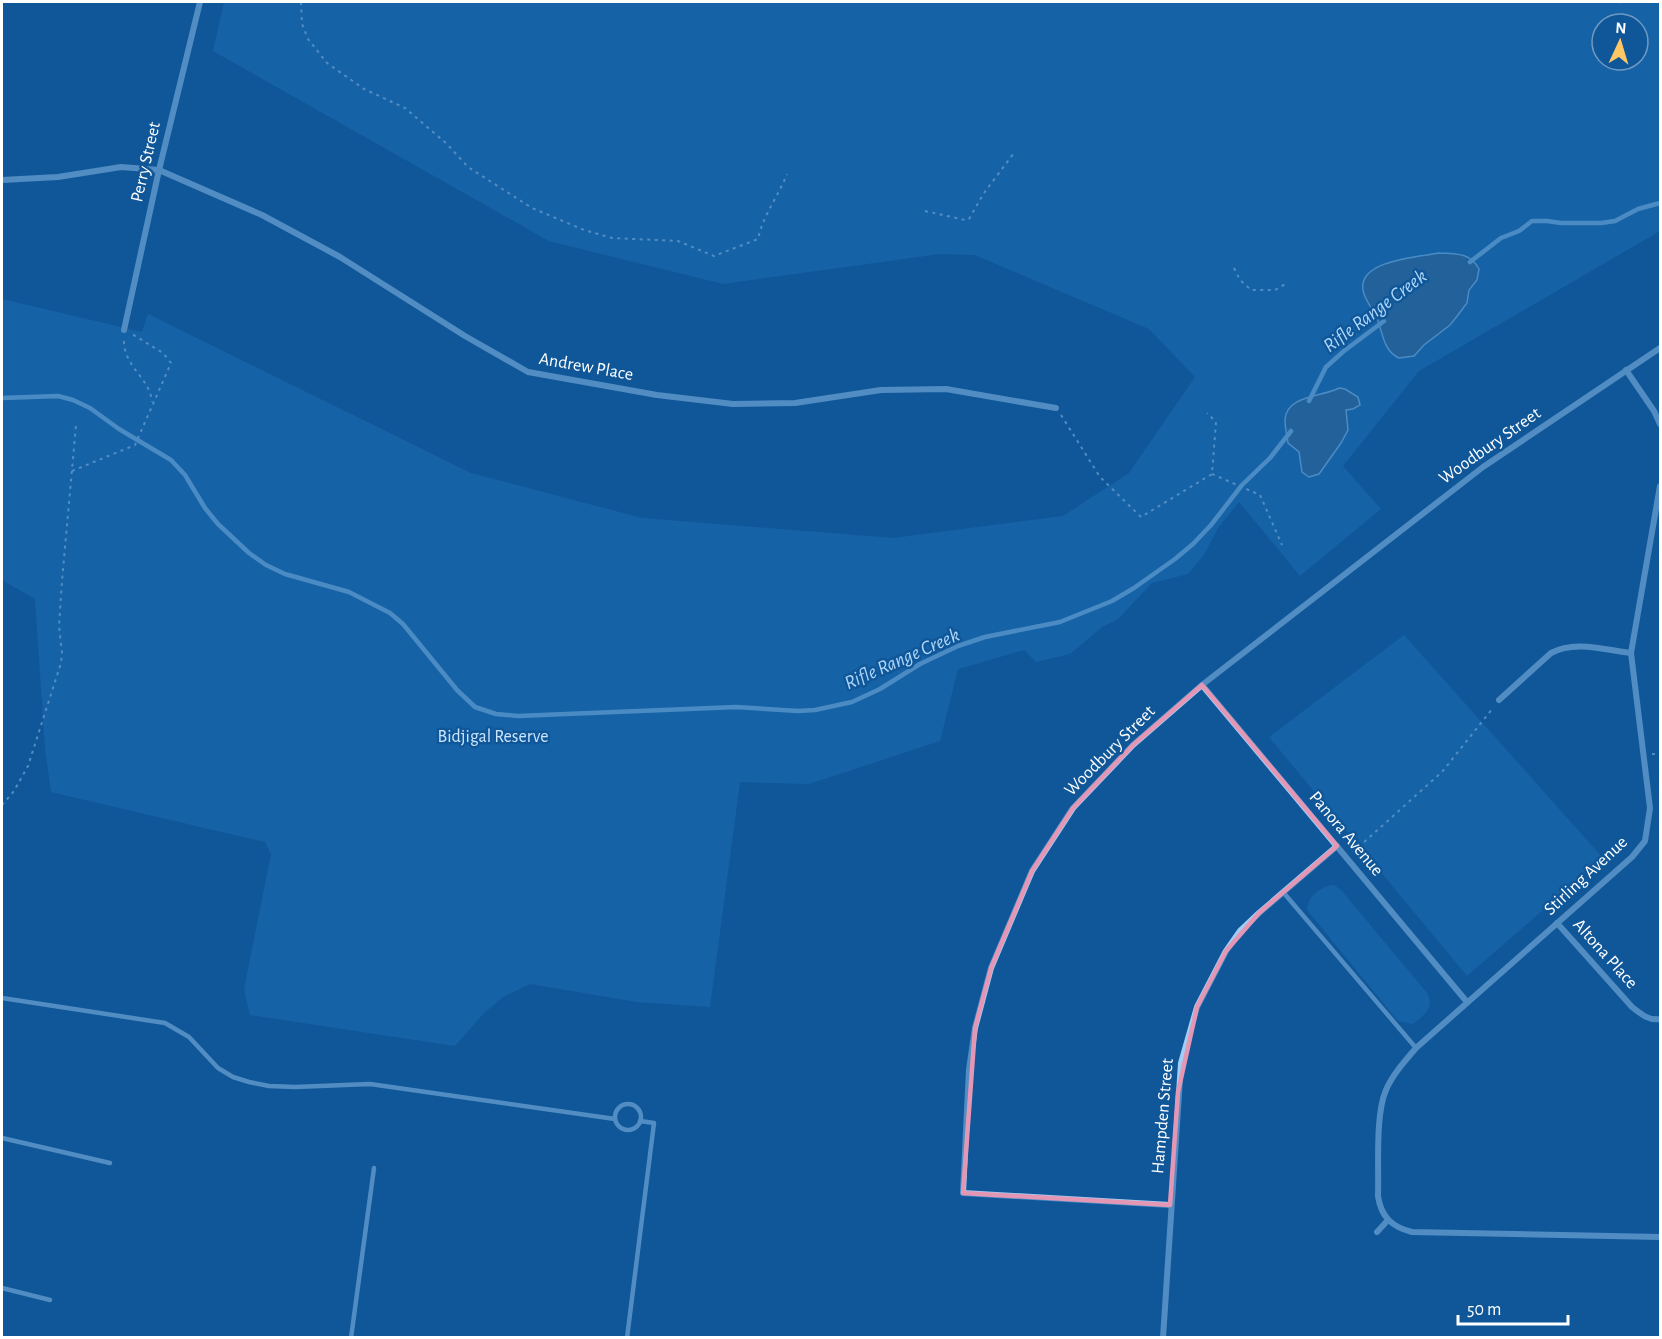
<svg xmlns="http://www.w3.org/2000/svg" width="1662" height="1339" font-family="'Alegreya Sans',sans-serif">
  <rect width="100%" height="100%" fill="#105799"/>
  <g fill="#1e6fb7" fill-rule="evenodd">
    <path d="M224 2H1660V231L1419 371 1343 466 1381 509 1300 576 1239 502 1218 528 1204 555 1188 574 1152 583 1118 619 1102 627 1070 654 1036 662 1024 650 958 669 940 741 809 784 740 782 710 1007 637 1002 530 984 503 997 484 1013 455 1046 250 1015 244 989 271 854 265 842 51 792 45 748 35 599 2 580V299L142 332 148 314 471 473 642 518 893 538 1063 516 1129 473 1195 377 1149 329 975 255 940 254 723 284 549 241 213 51ZM1602 24H1638V60H1602Z"/>
    <polygon points="1404,635 1603,858 1467,976 1269,737"/>
    <path d="M1334 885 1341 890 1428 994C1434 1009 1424 1015 1413 1024L1398 1021 1307 910C1308 896 1321 886 1334 885Z"/>
  </g>
  <g fill="#3a6d9d" stroke="#93caf8" stroke-width="1.5">
    <path d="M1439 253C1455 254 1470 252 1479 269L1477 280 1469 290 1467 303 1458 315 1450 325 1424 345 1414 356 1399 358C1385 352 1383 336 1379 324 1376 312 1365 302 1363 290 1358 260 1419 257 1439 253Z"/>
    <path d="M1339 388 1345 389 1358 397 1360 405 1353 409 1346 410 1348 430 1341 443 1319 474 1309 477 1302 472 1299 452 1288 443C1287 436 1285 427 1285 420 1286 395 1323 397 1339 388Z"/>
  </g>
  <g fill="none" stroke-linecap="round" stroke-linejoin="round">
    <g stroke="#93caf8" stroke-width="4.5">
      <polyline points="1470,262 1501,238 1519,231 1532,221 1547,221 1561,223 1601,223 1615,221 1638,209 1660,203"/>
      <polyline points="2,398 58,396 73,400 90,408 119,429 171,460 185,475 205,508 218,524 249,553 266,565 285,574 349,592 390,613 403,624 457,690 475,707 496,714 518,716 736,707 798,711 815,710 852,702 880,689 920,664 958,646 985,637 1060,622 1112,601 1134,588 1175,559 1193,544 1211,525 1242,485 1270,458 1291,431"/>
      <polyline points="1309,401 1326,367 1344,351 1384,321"/>
    </g>
    <g stroke="#a1cef5" stroke-width="2" stroke-dasharray="3 4.5" stroke-linecap="butt">
      <path d="M301 2 302 24 308 39 327 63 364 89 405 108 447 144 468 167 532 208 584 230 612 238 678 241 714 256 758 239C763 215 778 197 787 174"/>
      <polyline points="1620,3 1621,2"/>
      <polyline points="925,211 965,220 969,219 984,193 1014,153"/>
      <polyline points="1234,268 1240,280 1251,290 1275,290 1287,283"/>
      <path d="M124 341C124 367 150 378 152 402"/>
      <polyline points="1061,415 1100,477 1141,517 1212,474 1216,422 1207,413"/>
      <polyline points="72,471 135,445 171,363 163,353 132,334"/>
      <polyline points="1212,474 1260,495 1282,545"/>
      <polyline points="1652,754 1660,754"/>
      <polyline points="2,805 14,791 28,766 61,663 62,653 59,626 62,581 76,425"/>
      <polyline points="1353,852 1442,772 1493,708"/>
    </g>
    <g stroke="#a1cef5" stroke-width="4.5">
      <polyline points="1283,892 1416,1048"/>
      <polyline points="2,998 165,1023 189,1037 218,1068 233,1077 249,1082 269,1086 295,1087 370,1084 615,1119"/>
      <circle cx="628" cy="1117" r="13"/>
      <polyline points="2,1138 110,1163"/>
      <polyline points="2,1288 50,1300"/>
      <polyline points="351,1338 374,1168"/>
      <polyline points="627,1338 654,1123 640,1121"/>
    </g>
    <g stroke="#a1cef5" stroke-width="6">
      <polyline points="2,180 58,177 121,167 159,170 262,215 340,257 465,336 528,372 657,395 733,404 795,403 881,390 946,389 1056,408"/>
      <polyline points="124,330 159,170 200,2"/>
      <polyline points="1626,370 1654,411 1660,424"/>
      <path d="M1660 486 1631 653 1650 808 1645 841 1632 857 1416 1048C1405 1061 1393 1074 1386 1090 1375 1115 1379 1167 1378 1196 1381 1217 1392 1227 1412 1232L1660 1237"/>
      <polyline points="1202,685 1467,1002"/>
      <path d="M1499 700 1551 653C1575 640 1605 650 1631 653"/>
      <path d="M1557 923 1632 1007C1641 1014 1649 1021 1660 1019"/>
      <polyline points="1170,1205 963,1193 969,1070 975,1028 991,968 1032,871 1073,808 1133,745 1202,685 1483,467 1660,348"/>
      <polyline points="1377,1232 1388,1220"/>
      <polyline points="1163,1338 1181,1063 1197,1007 1226,951 1240,931 1259,913 1337,846"/>
    </g>
  </g>
  <path d="M0 0H1662V1339H0ZM1202 685 1337 846 1259 913 1226 951 1197 1007 1178 1092 1170 1205 963 1193 975 1028 991 968 1032 871 1073 808 1133 745Z" fill="#105799" fill-opacity=".55" fill-rule="evenodd"/>
  <path fill="none" stroke="#e497b5" stroke-width="4.5" stroke-linejoin="round" d="M1202 685 1337 846 1259 913 1226 951 1197 1007 1178 1092 1170 1205 963 1193 975 1028 991 968 1032 871 1073 808 1133 745Z"/>
  <g text-anchor="middle" dominant-baseline="central" stroke-width="5" stroke-linejoin="round" paint-order="stroke">
    <g font-size="18" fill="#fff" stroke="#105799">
      <text transform="translate(146 162) rotate(-77)">Perry Street</text>
      <text transform="translate(586 367) rotate(10)">Andrew Place</text>
      <text transform="translate(1490 446) rotate(-35)">Woodbury Street</text>
      <text transform="translate(1110 751) rotate(-45)">Woodbury Street</text>
      <text transform="translate(1346 834) rotate(50)">Panora Avenue</text>
      <text transform="translate(1586 876) rotate(-43)">Stirling Avenue</text>
      <text transform="translate(1605 954) rotate(48)">Altona Place</text>
      <text transform="translate(1163 1116) rotate(-85)">Hampden Street</text>
    </g>
    <g font-size="18" fill="#cae6fe" stroke="#105799">
      <text x="493" y="737">Bidjigal Reserve</text>
    </g>
    <g font-size="20" font-style="italic" fill="#aed7fb" stroke="#105799">
      <text transform="translate(1375 311) rotate(-37)">Rifle Range Creek</text>
      <text transform="translate(902 659) rotate(-24)">Rifle Range Creek</text>
    </g>
  </g>
  <rect width="1662" height="1339" fill="none" stroke="#ffffff" stroke-width="6"/>
  <g transform="translate(1620 42) rotate(4)"><circle r="28" fill="#105799" stroke="#709ac2" stroke-width="1.5"/>
  <path d="M0-4.5L10 22L0 15L-10 22Z" fill="#ffc665"/>
  <text y="-9" font-size="16" font-weight="bold" text-anchor="middle" fill="#ffffff">N</text>
  </g>
  <path d="M1458 1315v9h110v-9" fill="none" stroke="#ffffff" stroke-width="3"/>
  <text x="1467" y="1315" font-size="18" fill="#ffffff" stroke="#105799" stroke-width="4.5" paint-order="stroke">50 m</text>
</svg>
